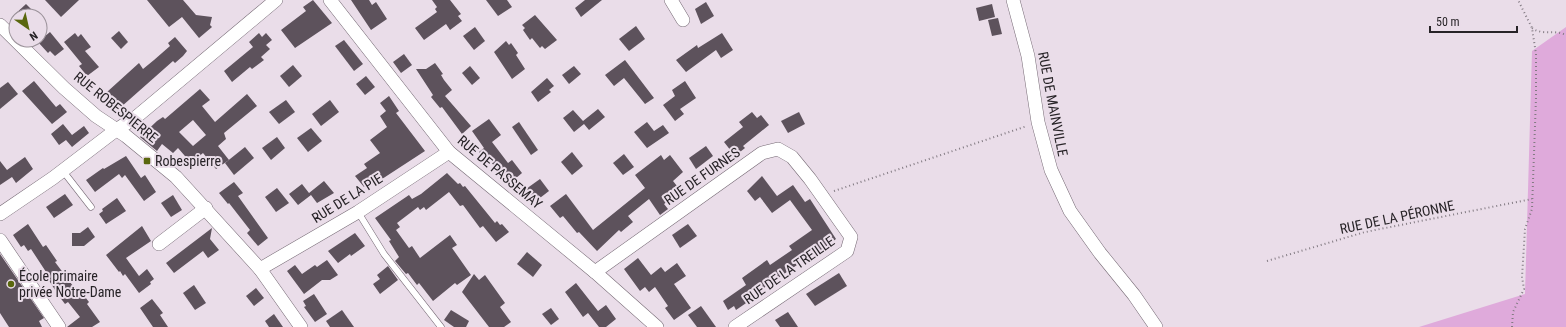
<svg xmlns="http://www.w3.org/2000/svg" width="1566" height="327" font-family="'Roboto Condensed',sans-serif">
  <rect width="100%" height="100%" fill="#eadde9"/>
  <polygon fill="#dfaadb" points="1566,27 1566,327 1419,327 1525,294 1532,51"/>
  <g fill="#5d525c" fill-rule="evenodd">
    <polygon points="45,0 79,0 61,17"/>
    <polygon points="147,0 183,0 196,15 212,17 210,25 212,27 199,38 182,17 169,27"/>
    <polygon points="313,0 332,23 295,48 281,30 306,11 303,7"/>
    <polygon points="351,0 369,0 372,5 376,2 387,19 371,30"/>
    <polygon points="432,0 450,0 461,14 458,16 462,21 450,30 446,24 424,40 415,28 437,12 435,9 437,7"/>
    <polygon points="486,0 507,0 512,7 498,16"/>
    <polygon points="585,0 602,0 581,17 575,8"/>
    <polygon points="706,2 714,16 701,24 695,9"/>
    <polygon points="26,4 38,16 13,16"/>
    <polygon points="992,4 995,17 979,21 976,8"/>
    <polygon points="535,15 557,40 545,49 542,46 540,48 532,38 530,40 523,30 525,28 522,25"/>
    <polygon points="998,18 1002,34 992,36 988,20"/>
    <polygon points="636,26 645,39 629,51 619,39"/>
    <polygon points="475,27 485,41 474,50 463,36"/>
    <polygon points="119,31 128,42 121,49 111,38"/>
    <polygon points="50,32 64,49 55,56 50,51 48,53 38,42"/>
    <polygon points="75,33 78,37 81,34 91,47 85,51 99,67 87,76 79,66 82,64 64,42"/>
    <polygon points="259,33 262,37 266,33 272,40 266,45 270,49 261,57 264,60 252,69 250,67 232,82 224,71 253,47 249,42"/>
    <polygon points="722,33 733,50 721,58 716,50 686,72 676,60 697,45 698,48"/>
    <polygon points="175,37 187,51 183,56 175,63 173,61 121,107 107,92 139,63 143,69 154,60 170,46 168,43"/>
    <polygon points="344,40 363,64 354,71 335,46"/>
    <polygon points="506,41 509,45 511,43 518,53 516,55 525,69 512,79 494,52"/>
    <polygon points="404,54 412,65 401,73 393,62"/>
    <polygon points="625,60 654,98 645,104 624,78 614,86 605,75"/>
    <polygon points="435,63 443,74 441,75 444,80 452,90 445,96 471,126 462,134 442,107 440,108 431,97 433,95 416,69 426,69"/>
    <polygon points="293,65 302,76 289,87 280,76"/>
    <polygon points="470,66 480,78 472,85 462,73"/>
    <polygon points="574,66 581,74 569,84 562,75"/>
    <polygon points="366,76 375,87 365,95 356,84"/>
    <polygon points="547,78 554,86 549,90 551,92 538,102 531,92"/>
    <polygon points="34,81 56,107 60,104 67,112 52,124 22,91"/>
    <polygon points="685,81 696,98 680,109 684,114 675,121 663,105 675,96 672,90"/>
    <polygon points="8,82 18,94 0,109 0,88"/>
    <path d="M200 89 210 100 202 106 215 122 247 94 257 106 224 133 226 139 218 146 229 160 216 169 203 153 191 163 178 148 173 153 162 144 157 151 140 137 157 121 163 117 165 119ZM193 120 206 135 193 146 179 132Z"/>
    <polygon points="389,96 399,111 396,113 425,151 382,179 380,176 364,187 355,176 367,168 364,164 380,153 370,140 387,127 380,116 386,111 380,103"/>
    <polygon points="286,100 295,112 279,124 269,112"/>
    <polygon points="330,100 339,112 321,126 312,114"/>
    <polygon points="598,109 605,117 589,130 584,124 574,132 563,118 573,110 583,121"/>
    <polygon points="752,112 757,118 761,115 769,125 743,146 745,148 735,156 724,142 743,127 739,122"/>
    <polygon points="799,112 805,124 788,133 781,121"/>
    <polygon points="489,119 501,135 492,142 508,163 512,160 522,173 509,184 491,162 488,164 479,152 484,148 472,131"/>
    <polygon points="519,122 538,150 531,155 512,127"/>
    <polygon points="647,122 654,131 663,125 669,133 647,148 634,132"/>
    <polygon points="63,124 72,135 84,126 89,133 72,147 66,140 59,145 51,134"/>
    <polygon points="311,128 322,141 308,152 297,138"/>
    <polygon points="277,137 285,148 271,160 262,148"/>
    <polygon points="706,146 713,156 696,169 689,158"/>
    <polygon points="245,147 254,158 234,175 225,163"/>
    <polygon points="572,152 583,166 572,175 561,162"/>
    <polygon points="624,154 634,167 623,175 613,163"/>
    <polygon points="661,155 664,160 670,155 683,172 673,181 681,191 664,204 668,209 660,215 649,199 628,216 633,222 621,232 619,230 597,251 579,232 577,233 563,216 560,218 550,206 566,194 593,230 645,188 635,175"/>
    <polygon points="126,156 141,178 145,175 156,192 144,201 125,175 122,178 119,174 95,192 86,180 103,168 104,169"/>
    <polygon points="25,157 33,169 16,183 12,177 0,185 0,161 7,170"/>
    <polygon points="447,173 458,184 460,183 463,187 465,186 495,223 497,221 500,225 502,224 509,232 496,242 483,226 480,228 463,205 460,206 449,192 426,210 424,207 420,210 418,207 397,223 400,227 396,230 409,248 412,246 420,258 450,235 457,245 452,248 471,275 457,285 455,283 433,301 419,283 417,285 408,273 406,274 395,261 399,257 389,241 391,240 375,218 409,195 412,199 421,194"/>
    <polygon points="762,176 777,196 793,185 805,202 810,199 836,239 820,251 817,246 795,261 797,265 751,297 752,299 736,310 734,306 728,310 723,301 746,285 742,278 767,260 770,265 792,250 789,246 812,230 790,200 772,213 760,197 755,201 747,191"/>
    <polygon points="540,179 549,191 536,201 526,189"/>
    <polygon points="324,181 334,193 317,203 311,195 298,205 289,194 302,184 309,193"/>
    <polygon points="234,182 243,193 238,196 268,238 258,246 247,233 250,230 229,203 228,204 219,193"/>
    <polygon points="277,188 289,203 276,212 265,197"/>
    <polygon points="65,194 73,205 54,218 46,207"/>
    <polygon points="173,195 182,210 171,217 161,203"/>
    <polygon points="117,198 126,211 106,224 99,214 103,211 102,209"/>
    <polygon points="28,224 43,247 46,245 57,261 55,262 76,290 78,288 89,302 87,304 100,322 92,327 67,327 80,317 68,302 65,304 59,296 48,279 50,278 31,249 28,251 24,245 21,247 13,235"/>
    <polygon points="688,224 697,236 680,248 672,235"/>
    <polygon points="142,226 151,241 126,258 139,276 147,269 154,279 150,282 151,284 139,293 125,274 123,276 120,271 119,272 106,255"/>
    <polygon points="88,227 95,237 84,246 72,246 72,233 80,233"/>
    <polygon points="212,228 210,239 219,250 208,258 203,251 174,273 166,263"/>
    <polygon points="355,233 365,246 351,256 350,254 338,263 328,251"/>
    <polygon points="527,252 542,265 533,277 517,264"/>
    <polygon points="0,254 44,318 39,321 42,327 9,327 0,313"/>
    <polygon points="638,258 651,275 661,267 665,272 677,263 686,276 674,284 691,308 674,320 665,308 668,306 655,287 649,292 645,287 640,291 624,269"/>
    <polygon points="327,260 338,275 330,280 322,280 304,294 287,271 295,265 302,274 315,265 317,267"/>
    <polygon points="388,266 398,280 380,294 373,284 380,279 377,275"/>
    <polygon points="839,273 847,286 815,306 806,294"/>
    <polygon points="474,274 479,280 485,275 505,303 500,307 511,322 504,327 489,327 462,292"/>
    <polygon points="576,283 598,311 606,305 616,319 606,327 599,327 588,313 583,317 565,292"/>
    <polygon points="194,285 206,303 195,310 183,293"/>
    <polygon points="256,288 264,298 254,306 246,296"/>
    <polygon points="314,294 327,314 315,322 304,307 306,306 303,301"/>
    <polygon points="152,299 163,313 160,315 168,327 153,327 140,308"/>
    <polygon points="701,306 716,327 697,327 688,315"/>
    <polygon points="551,308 559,319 551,325 542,314"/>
    <polygon points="342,310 354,327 330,327 326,321"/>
    <polygon points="451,310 469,321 466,327 454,327 444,320"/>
    <polygon points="788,312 798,327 780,327 775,320"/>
    <polygon points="274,314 283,327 269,327 265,321"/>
  </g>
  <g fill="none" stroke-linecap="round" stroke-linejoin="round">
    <g stroke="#756974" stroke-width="7">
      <g id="service">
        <polyline points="63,171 91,207"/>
        <polyline points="358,212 384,254 441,327"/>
      </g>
    </g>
    <g stroke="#756974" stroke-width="14">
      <g id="minor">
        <polyline points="330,0 449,152 595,272 657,327"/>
        <polyline points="671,0 683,20"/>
        <polyline points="1013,0 1028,56 1038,122 1051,170 1070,211 1100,253 1134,295 1156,327"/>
        <polyline points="0,25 64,88 96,116 126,136 176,177 260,269 301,327"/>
        <polyline points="0,214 53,178 116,130 135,118 276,0"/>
        <polyline points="0,240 59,327"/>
        <polyline points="159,244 206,208"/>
        <polyline points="260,269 358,212 449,152"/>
        <polyline points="595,272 762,153 778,149 792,157 810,179 851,237 847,251 735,327"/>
      </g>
    </g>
    <g stroke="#837b83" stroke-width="2" stroke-dasharray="1 3" stroke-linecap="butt">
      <path d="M1532 28C1543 36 1554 29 1566 35"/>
      <polyline points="834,191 1027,126"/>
      <polyline points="1267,261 1365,232 1532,199"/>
      <polyline points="1512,327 1513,312 1524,289 1522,277 1525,229 1532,209 1536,98 1536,54 1532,28 1518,0"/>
    </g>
    <use href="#service" stroke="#fff" stroke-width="6"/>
    <use href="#minor" stroke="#fff" stroke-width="13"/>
  </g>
  <g fill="#5a670e" stroke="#eadde9" stroke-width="1.5">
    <rect x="143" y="157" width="8" height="8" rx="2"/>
    <circle cx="11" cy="284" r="4"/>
  </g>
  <g text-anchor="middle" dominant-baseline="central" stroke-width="4" stroke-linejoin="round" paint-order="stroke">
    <g font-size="14" fill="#272327" stroke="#eadde9">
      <text transform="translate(1053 104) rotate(79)">RUE DE MAINVILLE</text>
      <text transform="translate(116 107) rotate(39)">RUE ROBESPIERRE</text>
      <text transform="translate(500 172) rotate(40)">RUE DE PASSEMAY</text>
      <text transform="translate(702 176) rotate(-35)">RUE DE FURNES</text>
      <text transform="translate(347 198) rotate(-32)">RUE DE LA PIE</text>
      <text transform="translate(1397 217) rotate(-12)">RUE DE LA PÉRONNE</text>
      <text transform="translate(789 270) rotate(-35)">RUE DE LA TREILLE</text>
    </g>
    <g font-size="14" fill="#272327" stroke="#eadde9" text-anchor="start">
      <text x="155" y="161">Robespierre</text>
      <text x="19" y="276">École primaire<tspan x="19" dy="16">privée Notre-Dame</tspan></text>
    </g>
  </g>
  <g transform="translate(28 28) rotate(146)"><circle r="19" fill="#eadde9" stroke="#9c939b"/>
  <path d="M0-3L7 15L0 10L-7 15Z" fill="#5a670e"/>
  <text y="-6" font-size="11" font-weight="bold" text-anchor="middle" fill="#272327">N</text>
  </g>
  <path d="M1430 26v6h87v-6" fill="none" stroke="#272327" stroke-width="2"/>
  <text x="1436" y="26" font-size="12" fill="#272327" stroke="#eadde9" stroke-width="3" paint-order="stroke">50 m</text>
</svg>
